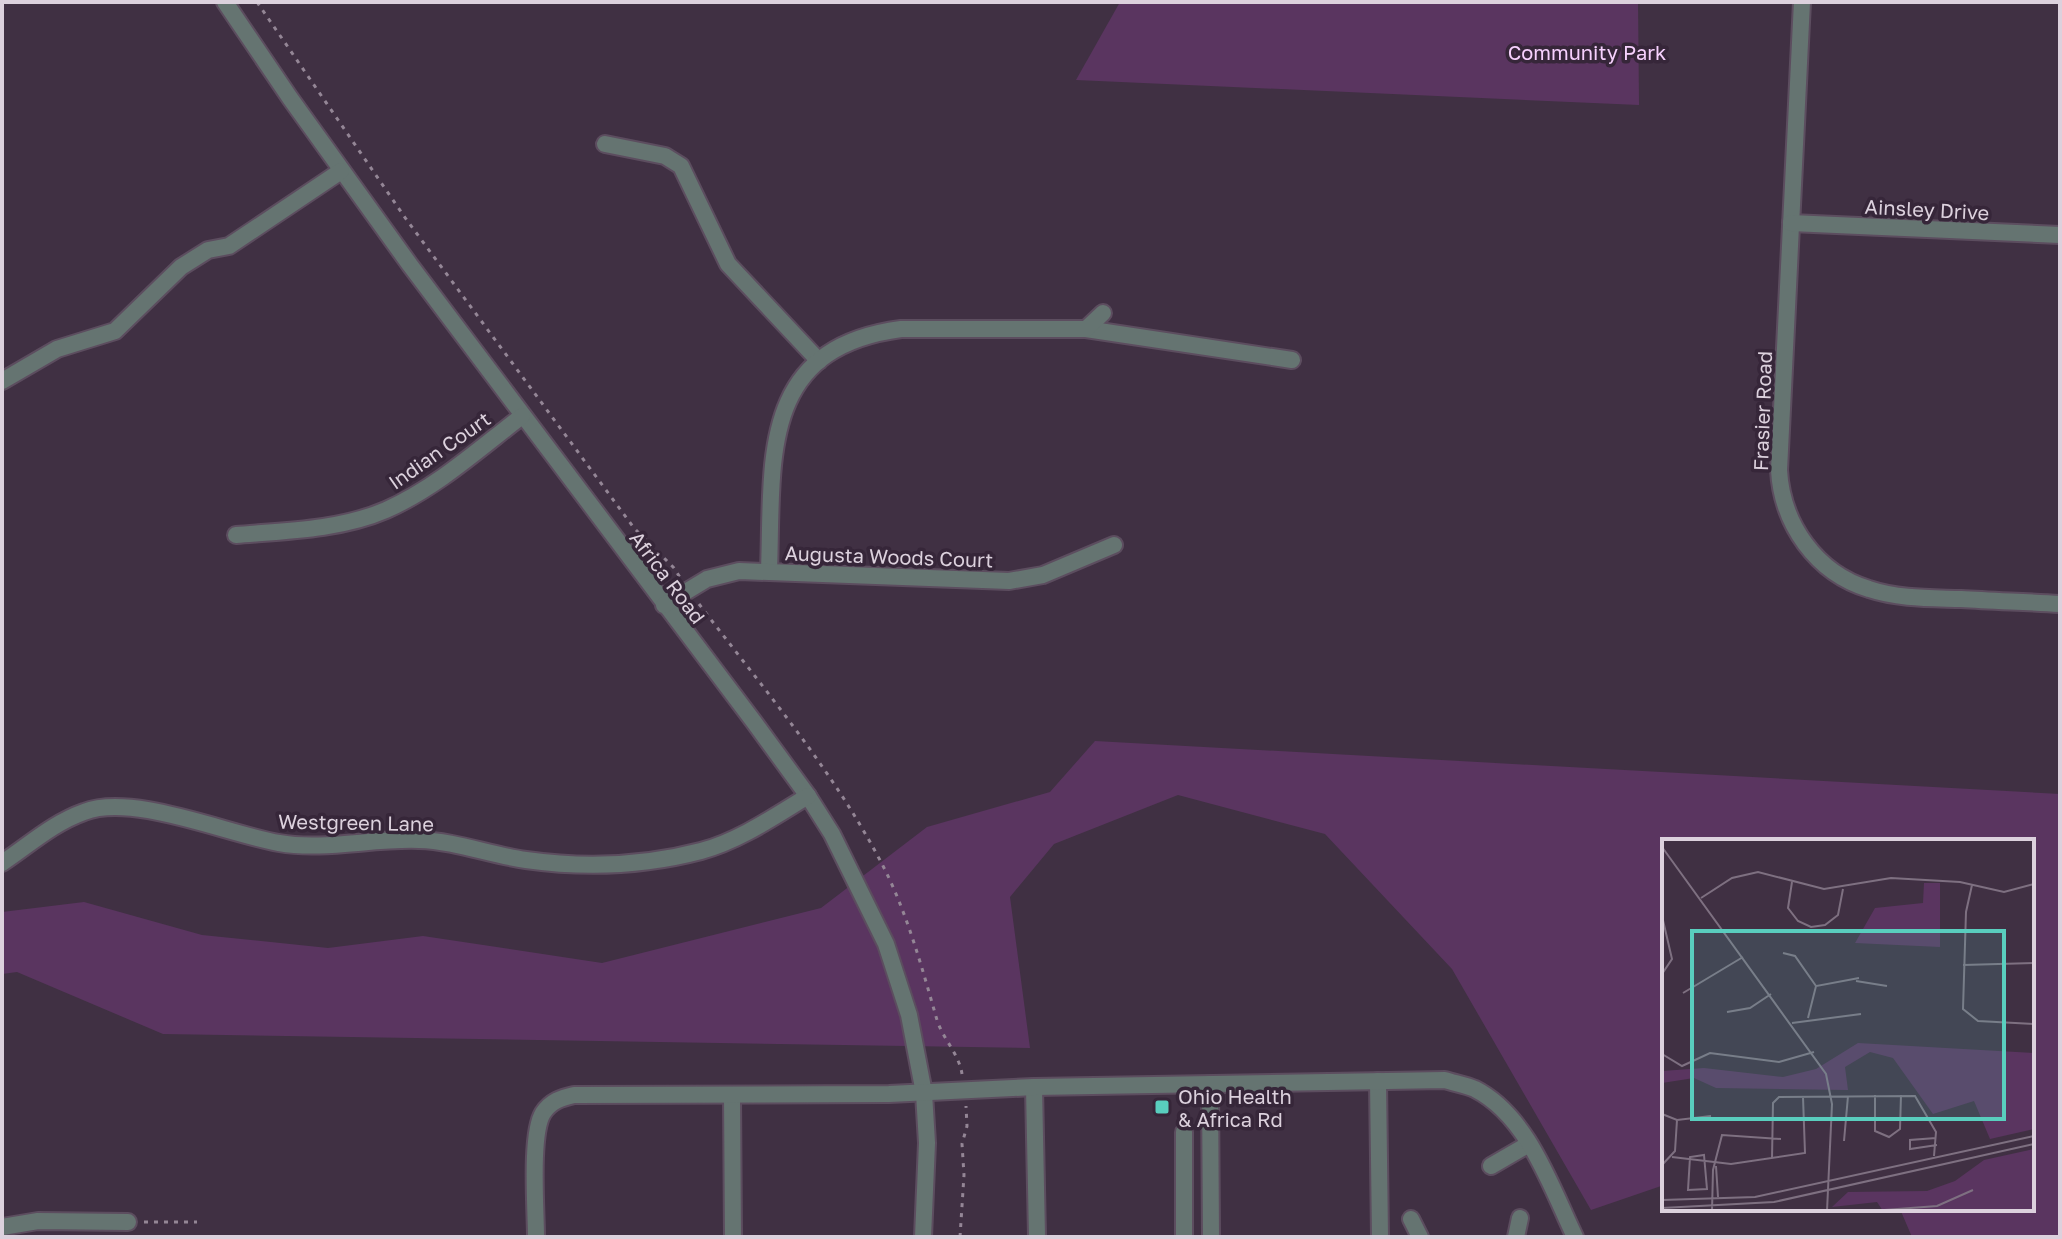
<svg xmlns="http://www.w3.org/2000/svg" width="2062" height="1239" font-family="'Golos Text',sans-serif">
  <rect width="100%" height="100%" fill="#403043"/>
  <g fill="#5a3560">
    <polygon points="1120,2 1638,2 1639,105 1076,80"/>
    <polygon points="1095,741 2060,794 2060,1237 1912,1237 1900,1209 2032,1209 2032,841 1664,841 1664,1185 1591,1210 1452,969 1325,834 1178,795 1054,844 1010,897 1030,1048 163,1034 17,972 2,974 2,912 84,902 202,935 328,948 423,936 602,963 821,908 927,827 1050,792"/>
  </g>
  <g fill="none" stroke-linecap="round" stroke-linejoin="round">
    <g stroke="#5c4d5f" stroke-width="20">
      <g id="minor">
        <polyline points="225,2 290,98 410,265 754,722 808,796 832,834 886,944 909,1015 924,1093 927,1143 923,1237"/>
        <path d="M1802 2 1779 470C1782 524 1816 573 1869 589 1899 599 1931 598 1961 599 1994 601 2027 602 2060 604"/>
        <polyline points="605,144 665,156 681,166 728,264 819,361"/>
        <polyline points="1791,223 2060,235"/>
        <polyline points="1086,329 1292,360"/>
        <polyline points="2,381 57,349 115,331 181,267 208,250 229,246 341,171"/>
        <path d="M236 535C285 531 340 530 386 510 436 488 479 449 522 416"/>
        <path d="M769 571C773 460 758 348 901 329H1086L1103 313"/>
        <polyline points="664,605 707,579 739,571 1009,581 1043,575 1114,545"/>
        <path d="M2 863C29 845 53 823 84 812 133 793 227 834 279 843 323 851 374 838 419 840 455 841 490 855 526 860 583 868 644 866 701 851 739 841 775 816 808 796"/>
        <polyline points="1378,1081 1380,1237"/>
        <polyline points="1210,1084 1211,1237"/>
        <polyline points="1034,1087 1037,1237"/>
        <polyline points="732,1096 733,1237"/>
        <polyline points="1184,1132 1184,1237"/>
        <polyline points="1491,1166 1529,1144"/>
        <polyline points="1411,1219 1420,1237"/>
        <polyline points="2,1227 38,1221 128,1222"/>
        <path d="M536 1237C536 1210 530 1134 543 1113 551 1101 561 1098 574 1095L889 1094 1034 1087 1445 1080C1454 1083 1466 1085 1475 1089 1528 1116 1551 1187 1575 1237"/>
        <polyline points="1516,1237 1520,1218"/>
      </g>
    </g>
    <g stroke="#948696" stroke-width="3" stroke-dasharray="4 6" stroke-linecap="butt">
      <polyline points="257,2 406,219 634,528 674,568 681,579"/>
      <path d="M699 604C763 688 833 770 882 864 907 912 922 968 937 1020 943 1039 959 1054 962 1074"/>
      <polyline points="144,1222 197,1222"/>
      <polyline points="960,1237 964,1175 962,1144 967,1126 966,1106"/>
    </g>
    <use href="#minor" stroke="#657471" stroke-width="16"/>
  </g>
  <rect fill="#59cebe" stroke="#362639" stroke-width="3" x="1154" y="1099" width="16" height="16" rx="4"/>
  <g text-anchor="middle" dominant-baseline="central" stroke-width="7" stroke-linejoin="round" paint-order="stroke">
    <g font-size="20" fill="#f6d0fd" stroke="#362639">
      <text x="1587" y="52">Community Park</text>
    </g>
    <g font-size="20" fill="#dcd1dd" stroke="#362639">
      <text transform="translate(1927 209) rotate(3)">Ainsley Drive</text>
      <text transform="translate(1762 411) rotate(-88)">Frasier Road</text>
      <text transform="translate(439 450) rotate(-35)">Indian Court</text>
      <text transform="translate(889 556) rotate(2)">Augusta Woods Court</text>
      <text transform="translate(668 577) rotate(53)">Africa Road</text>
      <text transform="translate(356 822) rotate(1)">Westgreen Lane</text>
    </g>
    <g font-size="20" fill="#dcd1dd" stroke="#362639" text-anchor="start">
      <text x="1178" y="1096">Ohio Health<tspan x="1178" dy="23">&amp; Africa Rd</tspan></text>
    </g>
  </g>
  <g transform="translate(1662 839)">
    <rect width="372" height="372" fill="#403043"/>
    <path d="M262 44H278V108L193 104 213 69 261 64ZM196 204 372 214V290L328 300 312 262 271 275 231 219 208 213 183 228 186 251 54 249 32 239 0 244V232L42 229 121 238 154 230ZM372 310V372H221L215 363 170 368 186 353 265 352 293 342 322 321Z" fill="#5a3560"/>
    <path fill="none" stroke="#7e7081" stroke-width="2" d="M0 8 164 235 170 265 165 372M130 43 126 69 136 82 149 88 163 86 176 76 181 50M310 46 304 73 301 170 316 182 372 185M39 59 70 39 96 33 162 50 229 39 298 43 342 53 372 45M0 77 10 120 0 135M121 114 133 117 154 147M301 126 372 124M194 142 225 147M21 154 81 118M65 173 88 169 109 155M146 179 154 147 197 139M130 184 199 175M0 215 20 227 48 214 117 223 152 213M213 256V292L227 298 238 290 239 256M0 275 15 281 49 277M274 299 248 301V310L275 306M182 302 186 257M42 316 45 350 26 351 28 318ZM10 318 69 325 143 314 141 258M110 320 111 264 117 258 253 257 274 293 272 317M0 326 13 312 15 281M54 327 56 358M0 361 93 358 372 297M0 369 112 363 372 305M50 372 51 331 60 296 119 300M209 372 275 367 311 351"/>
    <path fill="#59cebe" fill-opacity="0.15" stroke="#59cebe" stroke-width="4" d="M30 92H342V280H30Z"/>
    <rect width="372" height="372" fill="none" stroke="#dcd1dd" stroke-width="4"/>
  </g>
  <rect width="2062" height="1239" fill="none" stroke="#dcd1dd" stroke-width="8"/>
</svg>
